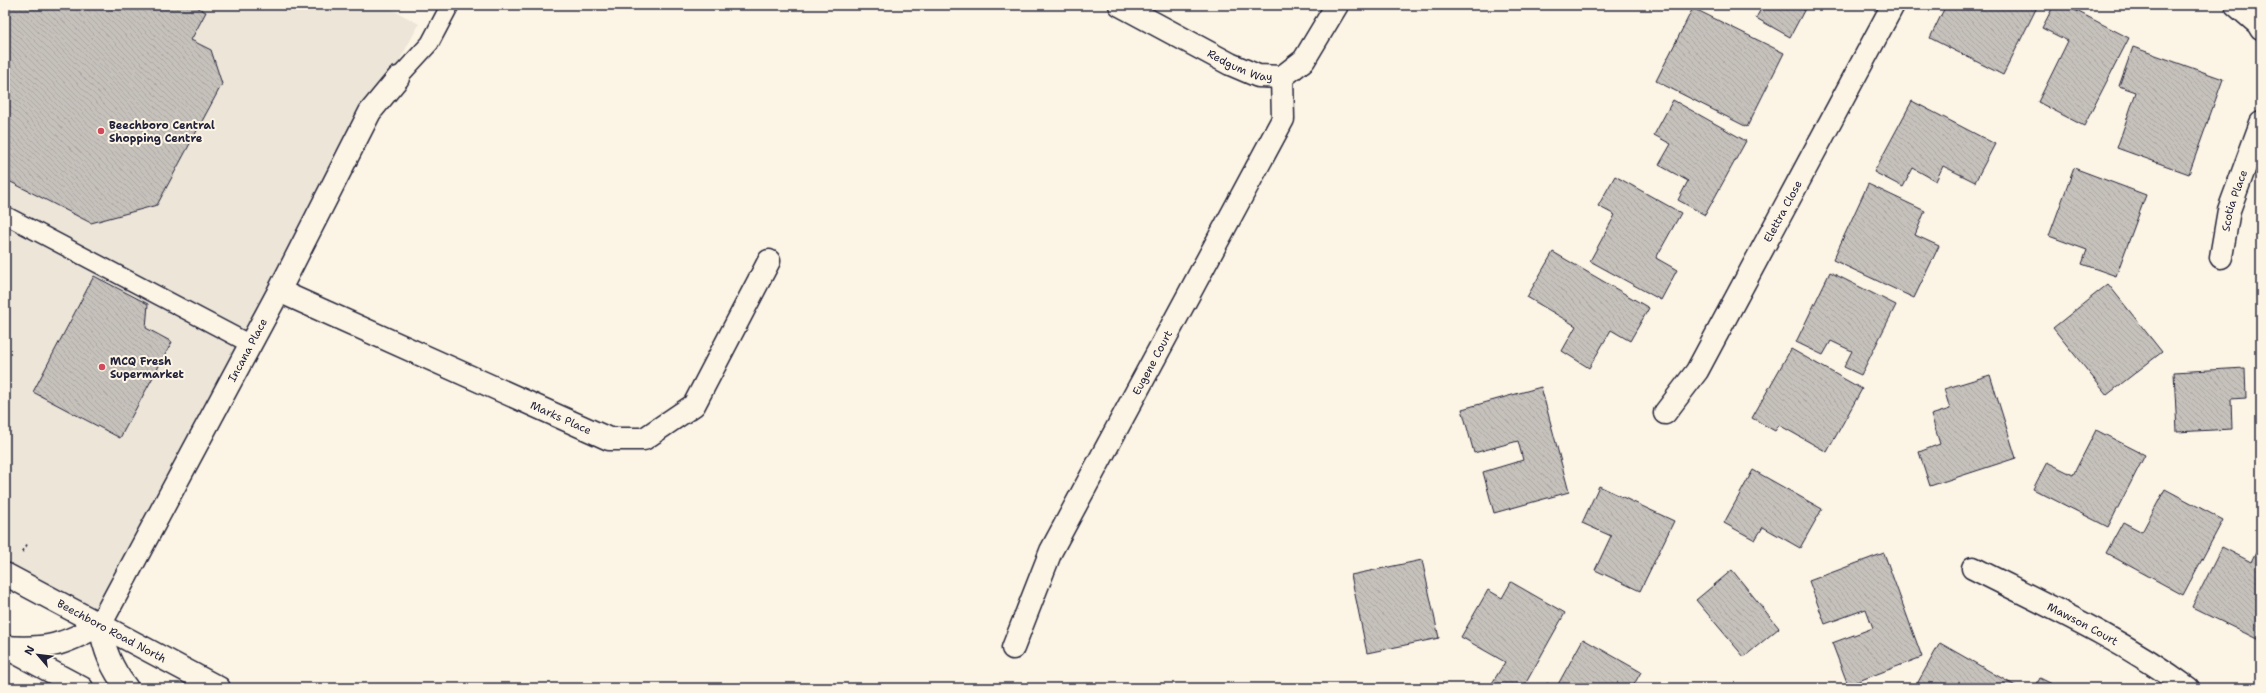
<svg xmlns="http://www.w3.org/2000/svg" width="2266" height="693" font-family="'Shantell Sans',sans-serif">
  <defs>
    <pattern id="building-back-hatch" width="6" height="6" patternUnits="userSpaceOnUse"><rect width="6" height="6" fill="#c6c1bb"/><path d="M-1 5l2 2M0 0l6 6M5-1l2 2" fill="none" stroke="#aaa6a2"/></pattern>
  </defs>
  <rect width="100%" height="100%" fill="#fcf5e5"/>
  <filter id="ink" filterUnits="userSpaceOnUse"><feTurbulence type="fractalNoise" baseFrequency=".025" numOctaves="2"/><feDisplacementMap in="SourceGraphic" scale="8" xChannelSelector="R" yChannelSelector="G"/><feConvolveMatrix kernelMatrix="1 2 1 2 8 2 1 2 1" color-interpolation-filters="sRGB"/></filter>
  <g filter="url(#ink)">
    <polygon fill="#ece5d8" points="5,5 384,5 419,24 100,625 5,574"/>
    <g fill="url(#building-back-hatch)" stroke="#22223b">
      <polygon points="5,5 193,5 206,12 191,40 211,50 222,84 157,205 91,223 5,179"/>
      <polygon points="1763,5 1807,5 1790,37 1756,18"/>
      <polygon points="1946,5 2038,5 2003,75 1930,38"/>
      <polygon points="2054,5 2065,5 2129,38 2084,126 2038,102 2068,41 2042,28"/>
      <polygon points="1693,8 1784,53 1747,127 1656,81"/>
      <polygon points="2133,47 2223,79 2189,174 2117,148 2136,92 2119,86"/>
      <polygon points="1673,100 1746,141 1705,215 1678,200 1688,181 1659,165 1671,144 1654,135"/>
      <polygon points="1912,101 1995,144 1975,182 1943,166 1936,181 1913,168 1903,187 1874,172"/>
      <polygon points="2074,168 2146,195 2116,276 2082,264 2087,250 2049,236"/>
      <polygon points="1615,176 1681,213 1656,258 1677,270 1661,300 1590,261 1615,215 1598,206"/>
      <polygon points="1868,184 1925,211 1915,235 1939,246 1914,298 1833,260"/>
      <polygon points="1553,252 1649,308 1630,341 1611,330 1589,368 1562,351 1576,326 1527,297"/>
      <polygon points="1830,272 1896,305 1861,375 1844,367 1852,351 1831,341 1823,355 1796,342"/>
      <polygon points="94,276 148,304 146,328 172,342 120,438 33,392"/>
      <polygon points="2108,284 2162,352 2107,395 2053,328"/>
      <polygon points="1791,349 1862,389 1827,452 1779,425 1775,431 1752,418"/>
      <polygon points="2245,368 2246,398 2231,399 2232,429 2177,432 2174,372"/>
      <polygon points="1990,375 2016,458 1930,486 1919,452 1940,444 1931,415 1950,409 1944,389"/>
      <polygon points="1541,387 1569,492 1494,513 1483,472 1523,460 1518,441 1474,453 1462,409"/>
      <polygon points="2096,430 2145,455 2108,527 2033,489 2047,462 2073,475"/>
      <polygon points="1753,470 1822,509 1800,548 1763,527 1755,540 1724,523"/>
      <polygon points="1599,486 1674,521 1640,591 1595,570 1611,536 1582,523"/>
      <polygon points="2165,489 2223,520 2183,595 2106,553 2123,522 2142,532"/>
      <polygon points="2260,543 2261,544 2261,641 2192,607 2222,547 2251,562"/>
      <polygon points="1884,553 1922,657 1848,685 1832,643 1873,628 1866,609 1825,624 1809,581"/>
      <polygon points="1422,560 1439,638 1367,653 1351,575"/>
      <polygon points="1732,570 1779,628 1744,657 1696,600"/>
      <polygon points="1511,582 1565,613 1523,688 1496,688 1491,685 1505,662 1461,637 1488,590 1502,598"/>
      <polygon points="1583,639 1641,672 1632,688 1556,688"/>
      <polygon points="1940,643 2019,688 1924,688 1917,684"/>
      <polygon points="2040,678 2060,688 2035,688"/>
      <polygon points="1547,683 1555,688 1544,688"/>
    </g>
    <g fill="none" stroke-linecap="round" stroke-linejoin="round">
      <g stroke="#22223b" stroke-width="20">
        <g id="lane">
          <polyline points="398,78 430,43 450,5"/>
          <polyline points="5,215 250,344"/>
        </g>
      </g>
      <g stroke="#22223b" stroke-width="25">
        <g id="street">
          <path id="s1" d="M1120 5 1230 64 1258 76 1282 77 1304 60 1337 5"/>
          <polyline points="2236,5 2258,24 2261,29"/>
          <path id="s2" d="M2221 257 2229 210 2261 123"/>
          <path id="s3" d="M279 291 609 439H644L694 405 769 261"/>
          <path id="s4" d="M1665 413 1697 371 1893 5"/>
          <path id="s5" d="M1973 568C2046 605 2122 639 2188 688"/>
          <path id="s6" d="M100 625 279 291 370 112 398 78"/>
          <path d="M100 625C104 649 111 668 127 688"/>
          <path d="M5 647C47 650 63 645 100 625"/>
          <path id="s7" d="M1013 648 1051 551 1283 119 1282 77"/>
        </g>
      </g>
      <g stroke="#22223b" stroke-width="25">
        <g id="primary">
          <path id="s8" d="M5 574 219 688"/>
          <polyline points="5,647 82,688"/>
        </g>
      </g>
      <polyline stroke="#22223b" stroke-width="2.5" stroke-dasharray="3 3" stroke-linecap="butt" points="22,552 28,542"/>
      <use href="#lane" stroke="#fcf5e5" stroke-width="17"/>
      <use href="#street" stroke="#fcf5e5" stroke-width="22"/>
      <use href="#primary" stroke="#fcf5e5" stroke-width="22"/>
    </g>
  </g>
  <g fill="#d1495b" stroke="#fcf5e5" stroke-width="1.5">
    <circle cx="101" cy="131" r="4"/>
    <circle cx="102" cy="367" r="4"/>
  </g>
  <g text-anchor="middle" dominant-baseline="central" stroke-width="4" stroke-linejoin="round" paint-order="stroke">
    <g font-size="11" fill="#22223b" stroke="#fcf5e5">
      <text stroke="none"><textPath href="#s1" startOffset="135">Redgum Way</textPath></text>
      <text stroke="none"><textPath href="#s2" startOffset="58">Scotia Place</textPath></text>
      <text stroke="none"><textPath href="#s4" startOffset="234">Elettra Close</textPath></text>
      <text stroke="none"><textPath href="#s6" startOffset="312">Incana Place</textPath></text>
      <text stroke="none"><textPath href="#s7" startOffset="318">Eugene Court</textPath></text>
      <text stroke="none"><textPath href="#s3" startOffset="309">Marks Place</textPath></text>
      <text stroke="none"><textPath href="#s5" startOffset="123">Mawson Court</textPath></text>
      <text stroke="none"><textPath href="#s8" startOffset="121">Beechboro Road North</textPath></text>
    </g>
    <g font-size="11" font-weight="bold" fill="#22223b" stroke="#fcf5e5" text-anchor="start">
      <text x="109" y="125">Beechboro Central<tspan x="109" dy="13">Shopping Centre</tspan></text>
      <text x="110" y="361">MCQ Fresh<tspan x="110" dy="13">Supermarket</tspan></text>
    </g>
  </g>
  <rect width="2266" height="693" fill="none" stroke="#fcf5e5" stroke-width="20"/>
  <rect x="10" y="10" width="2246" height="673" fill="none" stroke="#22223b" stroke-width="1.5" filter="url(#ink)"/>
  <g transform="translate(38 655) rotate(298)" stroke="#fcf5e5" stroke-width="3" paint-order="stroke">
  <path d="M0-3L7 15L0 10L-7 15Z" fill="#22223b"/>
  <text y="-6" font-size="11" font-weight="bold" text-anchor="middle" fill="#22223b">N</text>
  </g>
</svg>
